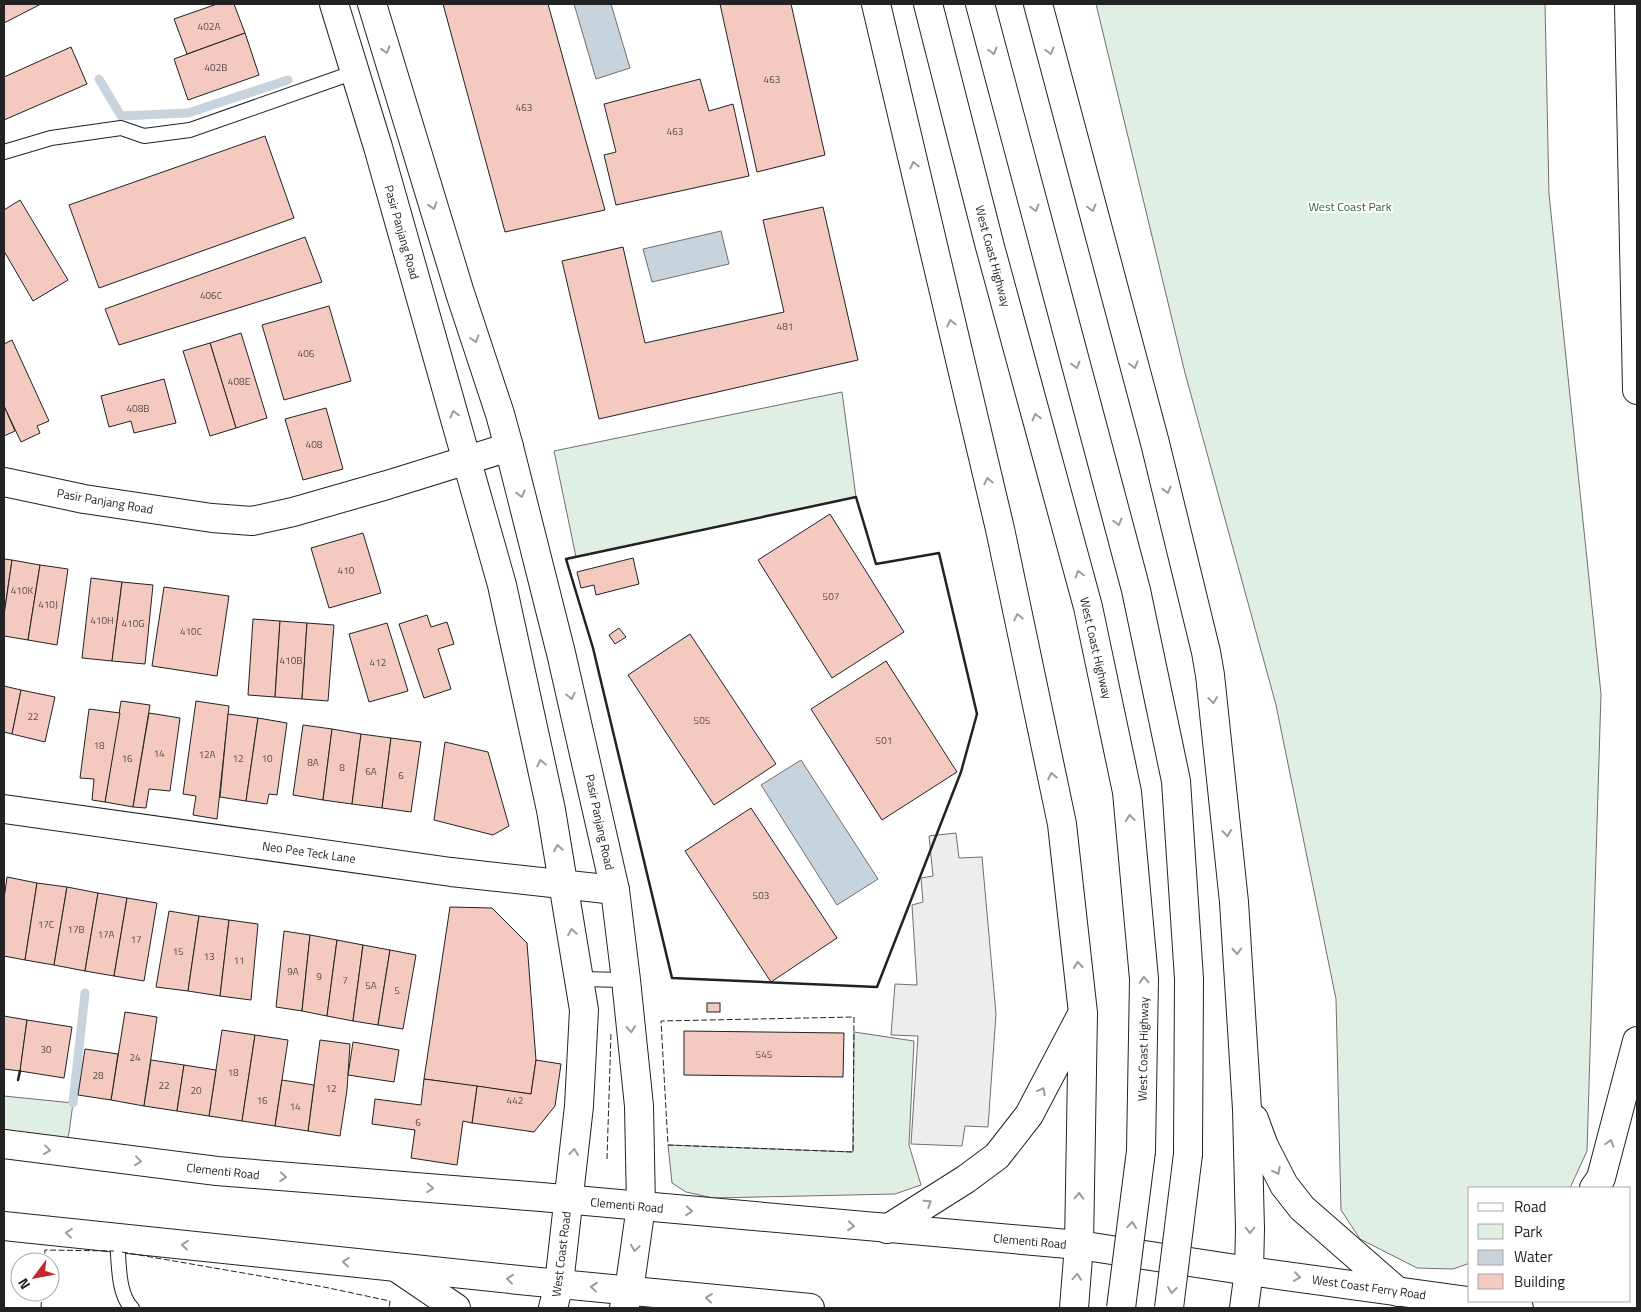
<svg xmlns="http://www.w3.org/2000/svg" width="1641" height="1312" font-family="'Titillium Web',sans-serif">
  <rect width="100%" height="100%" fill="#fff"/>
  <g fill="#e0efe3" stroke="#6f6f6f">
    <polygon points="1096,4 1545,4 1549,194 1601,694 1587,1151 1570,1188 1470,1188 1470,1263 1453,1269 1417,1268 1360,1239 1341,1210 1336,999 1276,705 1185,373"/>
    <polygon points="842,392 856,497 576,557 554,451"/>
    <polygon points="854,1032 914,1041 909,1145 921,1185 895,1194 713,1198 686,1192 672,1183 668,1145 853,1152"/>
    <polygon points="4,1096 73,1103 69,1133 63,1152 4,1144"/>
  </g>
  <polygon fill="#ededed" stroke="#6f6f6f" points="956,833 959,858 982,857 996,1014 988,1127 965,1126 962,1146 911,1144 918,1036 891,1035 895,984 917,985 912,905 923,902 921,878 933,876 929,836"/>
  <g fill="#c7d3dd" stroke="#6f6f6f">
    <polygon points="574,4 611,4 630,68 596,79"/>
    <polygon points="721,231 729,264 652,282 643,249"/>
    <polygon points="801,760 878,879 837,905 761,785"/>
  </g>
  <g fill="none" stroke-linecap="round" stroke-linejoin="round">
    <g stroke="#c7d3dd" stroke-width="9">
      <polyline points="99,79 121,116 188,113 288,80"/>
      <polyline points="73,1103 85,993"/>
    </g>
  </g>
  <g fill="#f3c9c0" stroke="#222">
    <polygon points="4,4 41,4 4,23"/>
    <polygon points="217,4 234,4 245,33 187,54 174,19"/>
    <polygon points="443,4 548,4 605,210 505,232"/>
    <polygon points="720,4 791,4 825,155 757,172"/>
    <polygon points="245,33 259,75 188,100 174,59"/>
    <polygon points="71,47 87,84 4,120 4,77"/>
    <polygon points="700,79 709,111 733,104 749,176 616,205 604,155 616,152 604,104"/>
    <polygon points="265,136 294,218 99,288 69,205"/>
    <polygon points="20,200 68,280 33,301 4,251 4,210"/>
    <polygon points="823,207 858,360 599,419 562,261 623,247 645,343 784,312 763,220"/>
    <polygon points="305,237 322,282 119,345 105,309"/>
    <polygon points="329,306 351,381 284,400 262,325"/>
    <polygon points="241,333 267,418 236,428 210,343"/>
    <polygon points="12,340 49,421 37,426 40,433 21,442 4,406 4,344"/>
    <polygon points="210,343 236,428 210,436 183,351"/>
    <polygon points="164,379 176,423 134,433 131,421 109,427 101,396"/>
    <polygon points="4,406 15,431 4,436"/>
    <polygon points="326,408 343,469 303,480 285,419"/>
    <polygon points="830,514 904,632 832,678 758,560"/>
    <polygon points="363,533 381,593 329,608 311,548"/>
    <polygon points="633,558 639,584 596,595 594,585 581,588 577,572"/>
    <polygon points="4,559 12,560 4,615"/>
    <polygon points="12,560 40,565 28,640 4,636 4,615"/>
    <polygon points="40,565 68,569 57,645 28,640"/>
    <polygon points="91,578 122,582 112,661 82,658"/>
    <polygon points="122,582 153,585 145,664 112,661"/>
    <polygon points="164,587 229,596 217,676 152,666"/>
    <polygon points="427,615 431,627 447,622 454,644 438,649 451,689 424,698 399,624"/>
    <polygon points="253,619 280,621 275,697 248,695"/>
    <polygon points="280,621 307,623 302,699 275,697"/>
    <polygon points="307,623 334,625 328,701 302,699"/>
    <polygon points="387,623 408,691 369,702 349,634"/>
    <polygon points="619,628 626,637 615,644 609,635"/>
    <polygon points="690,634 776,764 714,805 628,675"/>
    <polygon points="886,661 957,772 882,820 811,709"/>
    <polygon points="4,686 21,690 12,734 4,732"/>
    <polygon points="21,690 55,697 45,742 12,734"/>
    <polygon points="121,701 150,705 133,807 105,802"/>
    <polygon points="196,701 229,706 217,819 193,815 196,796 183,794"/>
    <polygon points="89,709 120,713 105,802 92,800 94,779 80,778"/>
    <polygon points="149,713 180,718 170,791 149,789 146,808 133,807"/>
    <polygon points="228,714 258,718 246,801 220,797"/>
    <polygon points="258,718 287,723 277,795 269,794 267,804 246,801"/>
    <polygon points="303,725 332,729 323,800 293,795"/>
    <polygon points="332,729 361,734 352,804 323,800"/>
    <polygon points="361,734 391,738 382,808 352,804"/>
    <polygon points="391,738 421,742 411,812 382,808"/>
    <polygon points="445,742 488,752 509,826 493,835 434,820"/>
    <polygon points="751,808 837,938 771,982 685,851"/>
    <polygon points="7,877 37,883 25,960 4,956 4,899"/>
    <polygon points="37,883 67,887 54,965 25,960"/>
    <polygon points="67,887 98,893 85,971 54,965"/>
    <polygon points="98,893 127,898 114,976 85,971"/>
    <polygon points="127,898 157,903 144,981 114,976"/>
    <polygon points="450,907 492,908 527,943 536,1060 531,1094 424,1079"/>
    <polygon points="169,911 199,916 188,991 156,987"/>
    <polygon points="199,916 229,920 220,996 188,991"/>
    <polygon points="229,920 258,924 251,1000 220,996"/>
    <polygon points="284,931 310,935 302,1011 276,1007"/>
    <polygon points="310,935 337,940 327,1016 302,1011"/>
    <polygon points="337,940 363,945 353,1021 327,1016"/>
    <polygon points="363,945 390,950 378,1025 353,1021"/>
    <polygon points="390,950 416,955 403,1029 378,1025"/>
    <rect x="707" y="1003" width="13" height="9"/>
    <polygon points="125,1012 157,1017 144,1106 111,1100"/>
    <polygon points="4,1016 27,1020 20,1071 4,1069"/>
    <polygon points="27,1020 72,1027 64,1078 20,1071"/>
    <polygon points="222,1030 255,1035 242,1121 209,1116"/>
    <polygon points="684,1031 844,1033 843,1077 684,1075"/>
    <polygon points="255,1035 288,1040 275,1126 242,1121"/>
    <polygon points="320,1040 350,1044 347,1090 340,1136 308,1131"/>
    <polygon points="353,1042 399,1050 394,1082 348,1075"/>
    <polygon points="85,1049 118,1054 111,1100 78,1095"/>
    <polygon points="151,1060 184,1065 177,1111 144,1106"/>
    <polygon points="536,1060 561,1064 555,1106 534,1132 472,1123 477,1086 531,1094"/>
    <polygon points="184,1065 216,1070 209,1116 177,1111"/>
    <polygon points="424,1079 477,1086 472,1123 463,1121 457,1165 411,1158 415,1130 372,1124 375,1099 421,1105"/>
    <polygon points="282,1080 314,1085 308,1131 275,1126"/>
  </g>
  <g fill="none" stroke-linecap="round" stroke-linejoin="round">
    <g stroke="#222" stroke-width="16">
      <g id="service">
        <polyline points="4,152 51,138 121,128 144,136 190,130 355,72"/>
        <polyline points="579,979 626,980"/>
        <path d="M117 1238C119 1258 117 1294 132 1308"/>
      </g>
    </g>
    <g stroke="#222" stroke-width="30">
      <g id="minor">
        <polyline points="4,482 84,499 212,518 252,521 293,512 387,485 509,447"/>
        <polyline points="4,809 451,872 615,890"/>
      </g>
    </g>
    <g stroke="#222" stroke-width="30">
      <g id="secondary">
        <polyline points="334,4 378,147 502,585 551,810 584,1010 579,1106 559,1284 553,1308"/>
        <polyline points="372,4 460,293 500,414 509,447 561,653 615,890 626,980 639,1106 641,1206 629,1291 624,1308"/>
        <polyline points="1629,4 1637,390"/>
        <polyline points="1594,1188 1601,1178 1637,1041"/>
        <polyline points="1249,1271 1519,1308"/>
      </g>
    </g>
    <g stroke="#222" stroke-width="30">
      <g id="primary">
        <polyline points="4,1144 217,1171 541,1197 1079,1245 1249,1271"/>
        <polyline points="4,1226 529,1281 810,1308"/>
        <polyline points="400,1270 456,1308"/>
      </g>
    </g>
    <g stroke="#222" stroke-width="30">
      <g id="trunk">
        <polyline points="876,4 1000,529 1062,824 1083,1013 1079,1245 1074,1308"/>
        <polyline points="928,4 989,243 1088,607 1127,792 1144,979 1141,1151"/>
        <polyline points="980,4 1136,590 1176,781 1189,979 1188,1154"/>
        <polyline points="1038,4 1155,443 1206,652 1210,675 1234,902 1247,1109 1250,1229 1249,1271 1244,1308"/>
        <polyline points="1254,1119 1264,1146 1284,1185 1302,1208 1398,1292"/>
        <polyline points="887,1229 966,1179 997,1156 1029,1115 1080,1018"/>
      </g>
    </g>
    <use href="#service" stroke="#fff" stroke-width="14"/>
    <use href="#minor" stroke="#fff" stroke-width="28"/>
    <use href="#secondary" stroke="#fff" stroke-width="28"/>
    <use href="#primary" stroke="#fff" stroke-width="28"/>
    <use href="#trunk" stroke="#fff" stroke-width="28"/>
    <g stroke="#222" stroke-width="30" stroke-linecap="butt">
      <g id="trunk-bridge">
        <polyline points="1121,1308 1141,1151"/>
        <polyline points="1169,1308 1188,1154"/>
      </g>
    </g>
    <use href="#trunk-bridge" stroke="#fff" stroke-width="28"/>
    <g stroke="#222" stroke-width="1" stroke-dasharray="6 2.5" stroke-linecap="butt">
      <polygon points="854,1017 853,1152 668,1145 661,1021"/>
      <polyline points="607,1159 611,1033"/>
      <polyline points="122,1252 324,1287 390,1301 389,1308"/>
      <polyline points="44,1262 45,1250 114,1251"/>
      <polyline points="41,1308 42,1292"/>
    </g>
    <g stroke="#222" stroke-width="2.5">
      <polygon points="856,497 876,564 939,553 977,714 961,772 877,987 672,978 593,648 566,559"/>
      <polyline points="18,1080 20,1071"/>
    </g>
  </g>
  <defs><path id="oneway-chevron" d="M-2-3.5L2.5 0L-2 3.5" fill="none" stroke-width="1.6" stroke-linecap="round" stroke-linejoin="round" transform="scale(1.25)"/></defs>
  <g stroke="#9c9c9c">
    <use href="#oneway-chevron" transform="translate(386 50) rotate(73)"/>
    <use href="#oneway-chevron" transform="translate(993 51) rotate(75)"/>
    <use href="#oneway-chevron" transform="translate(1050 51) rotate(75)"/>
    <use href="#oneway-chevron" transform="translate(914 165) rotate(-103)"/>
    <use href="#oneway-chevron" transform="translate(433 206) rotate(73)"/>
    <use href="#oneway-chevron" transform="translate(1035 208) rotate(75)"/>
    <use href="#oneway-chevron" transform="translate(1092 208) rotate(75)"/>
    <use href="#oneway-chevron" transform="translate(951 323) rotate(-103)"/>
    <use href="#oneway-chevron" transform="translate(475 339) rotate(72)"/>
    <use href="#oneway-chevron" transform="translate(1076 365) rotate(75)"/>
    <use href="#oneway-chevron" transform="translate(1134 365) rotate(75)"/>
    <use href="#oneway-chevron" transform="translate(454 414) rotate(-106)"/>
    <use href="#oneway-chevron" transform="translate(1036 417) rotate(-105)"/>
    <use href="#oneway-chevron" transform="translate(988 481) rotate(-103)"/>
    <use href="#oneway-chevron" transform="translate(1167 490) rotate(76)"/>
    <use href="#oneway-chevron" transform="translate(521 494) rotate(76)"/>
    <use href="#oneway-chevron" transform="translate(1118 522) rotate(75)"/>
    <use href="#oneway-chevron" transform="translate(1079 574) rotate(-105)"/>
    <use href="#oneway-chevron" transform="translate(1018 617) rotate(-102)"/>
    <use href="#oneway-chevron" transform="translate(571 696) rotate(77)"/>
    <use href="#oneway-chevron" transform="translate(1213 700) rotate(84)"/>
    <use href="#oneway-chevron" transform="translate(541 763) rotate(-102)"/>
    <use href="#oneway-chevron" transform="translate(1052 776) rotate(-102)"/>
    <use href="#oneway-chevron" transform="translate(1130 818) rotate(-95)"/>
    <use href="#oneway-chevron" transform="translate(1227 833) rotate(84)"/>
    <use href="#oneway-chevron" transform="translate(558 848) rotate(-100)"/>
    <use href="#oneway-chevron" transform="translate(572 932) rotate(-99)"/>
    <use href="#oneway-chevron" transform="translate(1237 951) rotate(87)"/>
    <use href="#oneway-chevron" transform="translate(1078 965) rotate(-96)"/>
    <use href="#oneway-chevron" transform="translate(1144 980) rotate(-92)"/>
    <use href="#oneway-chevron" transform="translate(631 1029) rotate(84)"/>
    <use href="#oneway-chevron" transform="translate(1042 1091) rotate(-62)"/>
    <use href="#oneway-chevron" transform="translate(1610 1143) rotate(-74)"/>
    <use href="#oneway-chevron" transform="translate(47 1150) rotate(7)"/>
    <use href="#oneway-chevron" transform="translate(574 1152) rotate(-83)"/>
    <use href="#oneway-chevron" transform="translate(138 1161) rotate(7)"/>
    <use href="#oneway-chevron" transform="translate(1277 1171) rotate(62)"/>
    <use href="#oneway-chevron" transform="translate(283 1177) rotate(5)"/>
    <use href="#oneway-chevron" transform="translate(430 1188) rotate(4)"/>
    <use href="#oneway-chevron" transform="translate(1079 1196) rotate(-89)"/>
    <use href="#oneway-chevron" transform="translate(928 1203) rotate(-33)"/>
    <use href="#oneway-chevron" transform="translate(689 1211) rotate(5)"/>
    <use href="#oneway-chevron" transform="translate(1132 1225) rotate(-83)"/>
    <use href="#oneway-chevron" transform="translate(851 1226) rotate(5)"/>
    <use href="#oneway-chevron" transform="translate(1250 1230) rotate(90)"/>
    <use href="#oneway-chevron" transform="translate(69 1233) rotate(-174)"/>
    <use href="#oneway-chevron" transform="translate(185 1245) rotate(-174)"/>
    <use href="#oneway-chevron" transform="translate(635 1248) rotate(98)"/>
    <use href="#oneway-chevron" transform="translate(346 1262) rotate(-174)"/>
    <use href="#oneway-chevron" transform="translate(1077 1277) rotate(-86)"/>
    <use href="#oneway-chevron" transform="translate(1297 1277) rotate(8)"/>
    <use href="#oneway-chevron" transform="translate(510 1279) rotate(-174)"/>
    <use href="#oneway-chevron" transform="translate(594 1287) rotate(-174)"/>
    <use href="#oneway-chevron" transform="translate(1172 1290) rotate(97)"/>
    <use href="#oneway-chevron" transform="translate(709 1298) rotate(-174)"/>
  </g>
  <g text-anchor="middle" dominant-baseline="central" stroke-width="4" stroke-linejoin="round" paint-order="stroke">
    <g font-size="10" fill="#564c4a">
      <text x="209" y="26">402A</text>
      <text x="216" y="67">402B</text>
      <text x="772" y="79">463</text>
      <text x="524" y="107">463</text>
      <text x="675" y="131">463</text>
      <text x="211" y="295">406C</text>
      <text x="785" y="326">481</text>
      <text x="306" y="353">406</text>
      <text x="239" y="381">408E</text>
      <text x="138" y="408">408B</text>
      <text x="314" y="444">408</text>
      <text x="346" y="570">410</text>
      <text x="22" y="590">410K</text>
      <text x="831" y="596">507</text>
      <text x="48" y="604">410J</text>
      <text x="102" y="620">410H</text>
      <text x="133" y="623">410G</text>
      <text x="191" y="631">410C</text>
      <text x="291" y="660">410B</text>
      <text x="378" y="662">412</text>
      <text x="33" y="716">22</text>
      <text x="702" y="720">505</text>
      <text x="884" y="740">501</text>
      <text x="99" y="745">18</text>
      <text x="159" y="753">14</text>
      <text x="207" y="754">12A</text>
      <text x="127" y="758">16</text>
      <text x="238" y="758">12</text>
      <text x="267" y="758">10</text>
      <text x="313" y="762">8A</text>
      <text x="342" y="767">8</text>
      <text x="371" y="771">6A</text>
      <text x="401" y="775">6</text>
      <text x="761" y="895">503</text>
      <text x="46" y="924">17C</text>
      <text x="76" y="929">17B</text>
      <text x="106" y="934">17A</text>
      <text x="136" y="939">17</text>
      <text x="178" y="951">15</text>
      <text x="209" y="956">13</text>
      <text x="239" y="960">11</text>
      <text x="293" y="971">9A</text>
      <text x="319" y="976">9</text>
      <text x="345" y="980">7</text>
      <text x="371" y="985">5A</text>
      <text x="397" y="990">5</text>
      <text x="46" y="1049">30</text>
      <text x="764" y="1054">545</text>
      <text x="135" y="1057">24</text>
      <text x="233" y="1072">18</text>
      <text x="98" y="1075">28</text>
      <text x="164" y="1085">22</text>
      <text x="331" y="1088">12</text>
      <text x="196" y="1090">20</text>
      <text x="262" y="1100">16</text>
      <text x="515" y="1100">442</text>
      <text x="295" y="1106">14</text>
      <text x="418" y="1122">6</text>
    </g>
    <g font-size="12" fill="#2f5e38" stroke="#fff">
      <text x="1350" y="206">West Coast Park</text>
    </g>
    <g font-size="12" fill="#222" stroke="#fff">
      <text transform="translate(402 232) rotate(74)">Pasir Panjang Road</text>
      <text transform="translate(993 256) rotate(75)">West Coast Highway</text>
      <text transform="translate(105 501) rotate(10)">Pasir Panjang Road</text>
      <text transform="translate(1096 648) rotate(77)">West Coast Highway</text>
      <text transform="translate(600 822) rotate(78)">Pasir Panjang Road</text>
      <text transform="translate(309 852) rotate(8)">Neo Pee Teck Lane</text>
      <text transform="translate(1143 1049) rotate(-89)">West Coast Highway</text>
      <text transform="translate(223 1171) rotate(6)">Clementi Road</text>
      <text transform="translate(627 1205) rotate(5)">Clementi Road</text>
      <text transform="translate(1030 1241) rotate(5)">Clementi Road</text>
      <text transform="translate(561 1254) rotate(-83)">West Coast Road</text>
      <text transform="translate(1369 1287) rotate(8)">West Coast Ferry Road</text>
    </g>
  </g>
  <rect width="1641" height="1312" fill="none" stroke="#222222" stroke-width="10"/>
  <rect x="1468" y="1187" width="162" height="115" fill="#ffffff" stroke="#a7a7a7"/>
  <rect x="1478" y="1203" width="25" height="8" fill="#ffffff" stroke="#a7a7a7"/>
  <text x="1514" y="1212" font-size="15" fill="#222222">Road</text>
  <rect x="1478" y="1224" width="25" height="15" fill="#e0efe3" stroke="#a7a7a7"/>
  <text x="1514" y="1237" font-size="15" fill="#222222">Park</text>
  <rect x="1478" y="1250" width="25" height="15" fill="#c7d3dd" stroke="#a7a7a7"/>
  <text x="1514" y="1262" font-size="15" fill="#222222">Water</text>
  <rect x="1478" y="1274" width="25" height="15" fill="#f3c9c0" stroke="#a7a7a7"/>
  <text x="1514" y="1287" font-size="15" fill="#222222">Building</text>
  <g transform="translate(35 1277) rotate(238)"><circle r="24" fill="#ffffff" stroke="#a7a7a7"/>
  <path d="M0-4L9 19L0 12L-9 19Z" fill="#c62828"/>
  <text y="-8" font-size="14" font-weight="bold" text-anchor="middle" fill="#222222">N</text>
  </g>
</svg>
